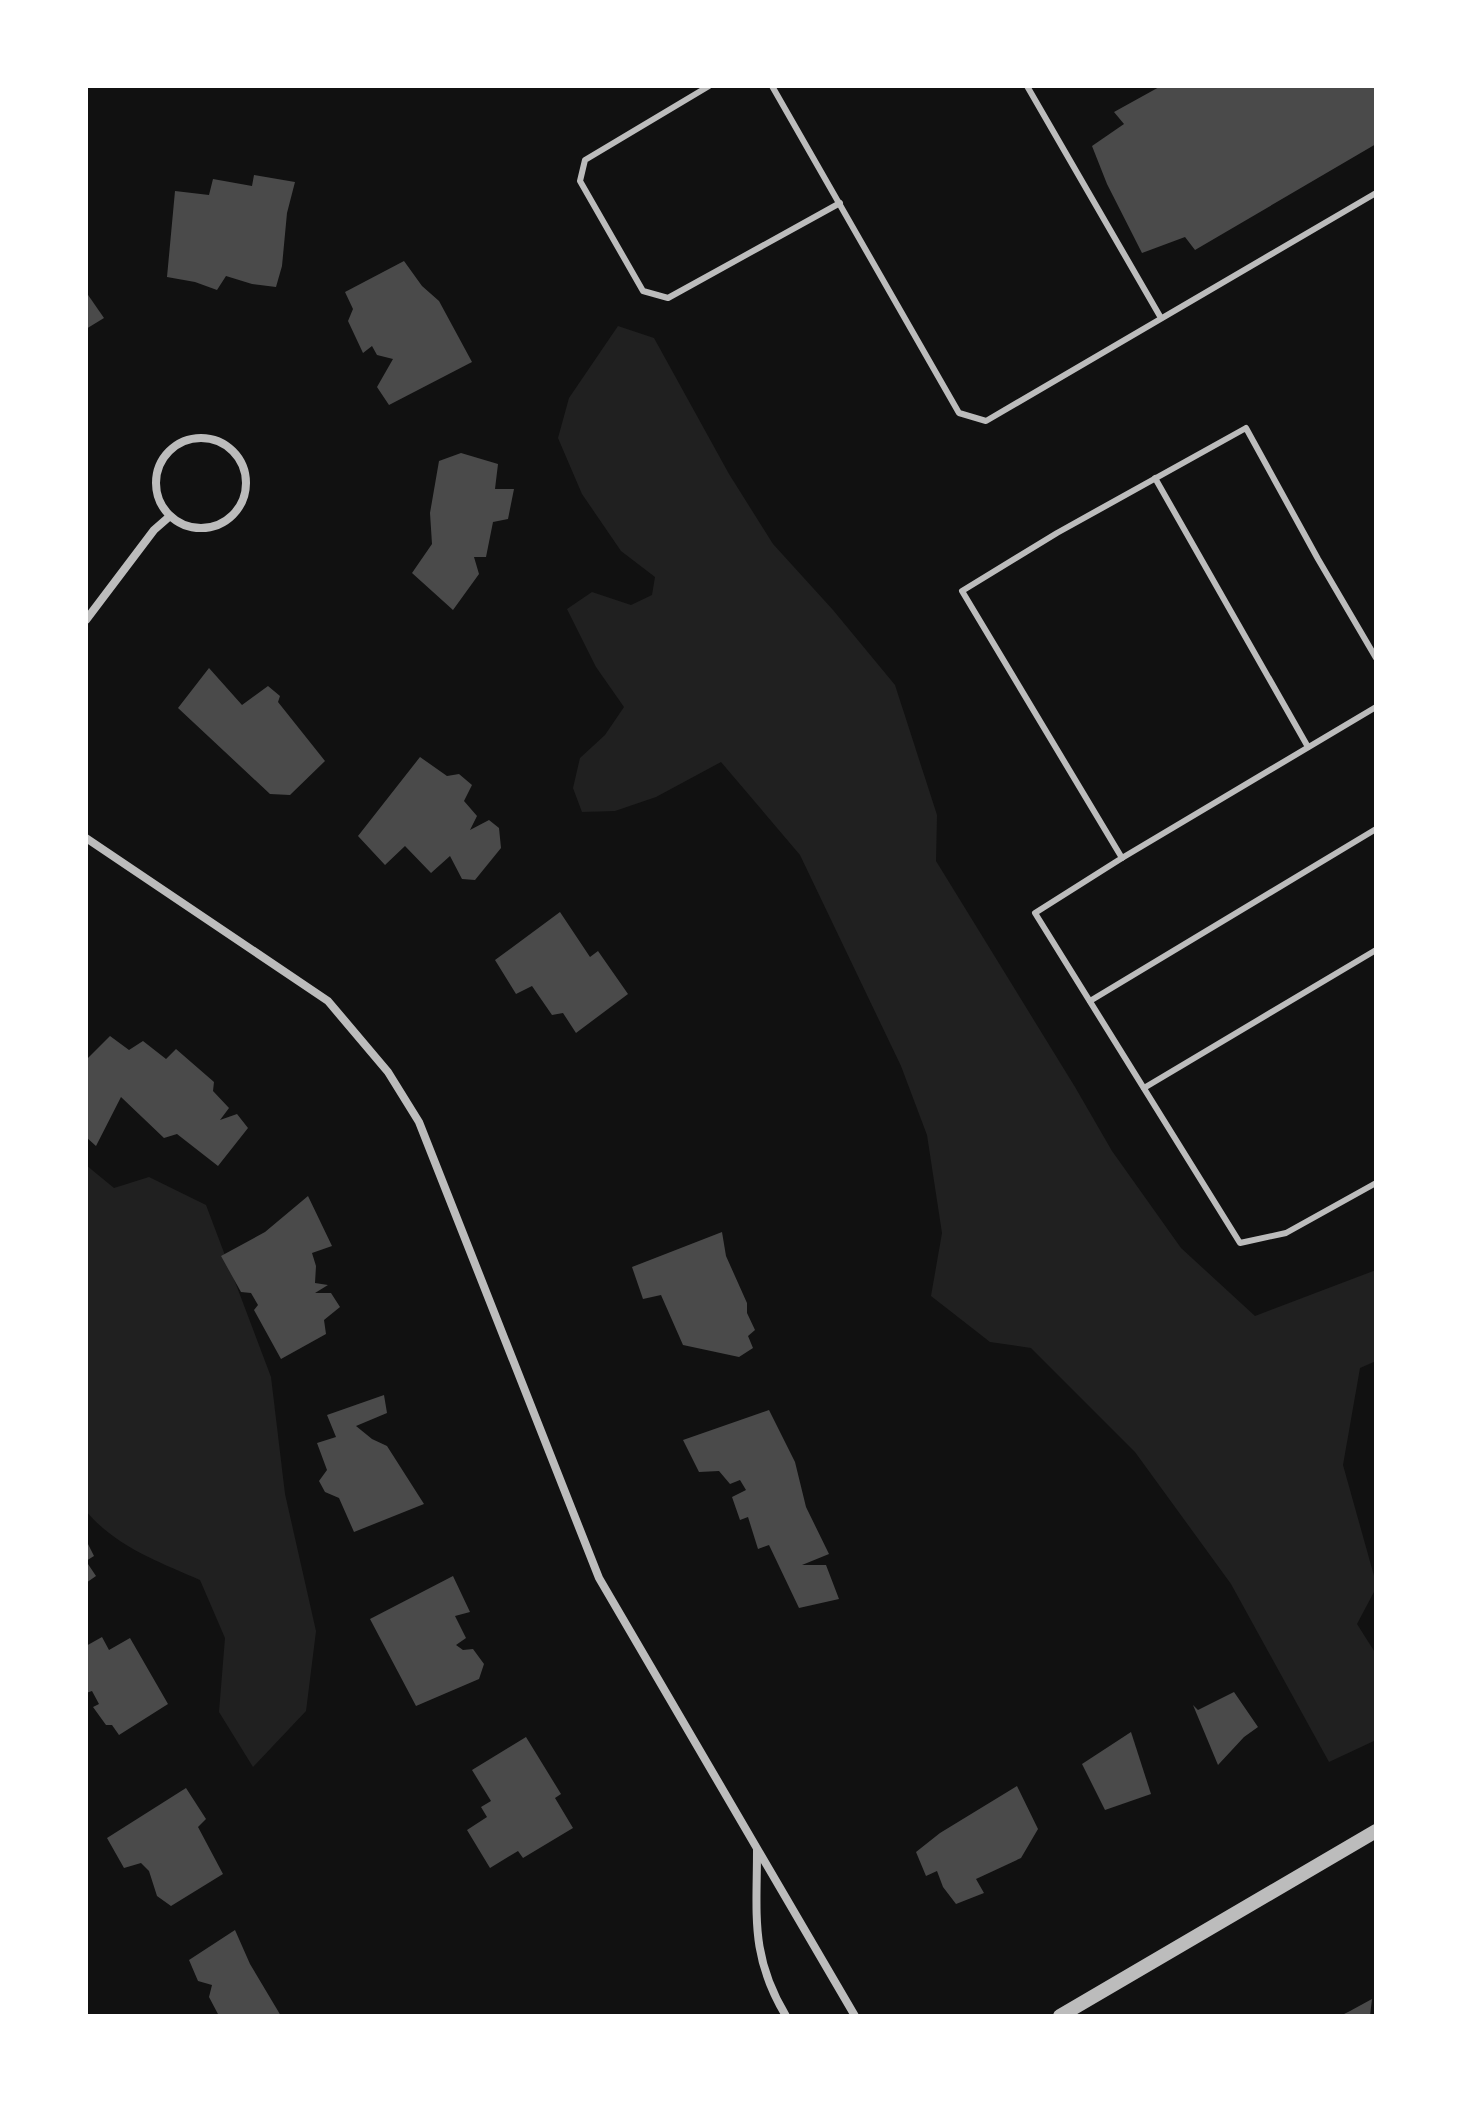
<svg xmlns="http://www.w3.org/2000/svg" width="1462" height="2102" font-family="'Roboto Condensed',sans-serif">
  <rect width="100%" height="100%" fill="#111"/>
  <g fill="#202020">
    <polygon points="618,326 654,338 729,474 773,544 833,610 895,685 937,815 936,861 1075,1087 1112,1151 1181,1248 1255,1316 1376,1270 1376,1361 1360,1368 1343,1465 1376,1583 1376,1588 1357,1624 1376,1654 1376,1740 1329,1762 1231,1584 1135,1452 1031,1348 990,1342 931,1296 942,1233 927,1135 901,1066 800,855 721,762 656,797 615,811 582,812 573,788 580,758 605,735 624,707 596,667 567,609 592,592 631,605 652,595 655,577 621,551 582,494 558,438 569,398"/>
    <path d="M86 1165 114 1188 149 1177 206 1205 271 1377 285 1494 316 1631 306 1711 253 1767 219 1712 225 1638 200 1580C159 1562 115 1546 86 1511Z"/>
  </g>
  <g fill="#4a4a4a">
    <polygon points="1161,86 1376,86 1376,144 1195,250 1185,237 1142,253 1107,184 1092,146 1124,124 1114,112"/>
    <polygon points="254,175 295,182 287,213 282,266 276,287 252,284 226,276 217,290 195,282 167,277 175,191 209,195 213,179 252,186"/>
    <polygon points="404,261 422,286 439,301 472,362 389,405 377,387 393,359 377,355 372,346 363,353 348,321 353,309 345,292"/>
    <polygon points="86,292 104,318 86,329"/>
    <polygon points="461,453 498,464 495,489 514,489 508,519 493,522 486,557 474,557 479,574 453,610 412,573 432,544 430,513 439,461"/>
    <polygon points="209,668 242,705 268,686 280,696 278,702 325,761 290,795 270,794 178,708"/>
    <polygon points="420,757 447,776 459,774 472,785 464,801 477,816 470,830 489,820 499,828 501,848 475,880 462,879 450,856 431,873 405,846 385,865 358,836"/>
    <polygon points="560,912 590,957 598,951 628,994 576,1033 563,1013 552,1015 532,986 516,994 495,960"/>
    <polygon points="110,1036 129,1050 143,1041 166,1059 176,1049 214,1082 213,1091 229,1108 220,1120 237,1114 248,1128 218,1166 177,1134 164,1138 121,1097 96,1146 86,1137 86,1060"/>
    <polygon points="308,1196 332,1246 312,1253 316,1266 315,1283 328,1285 315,1293 331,1293 340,1307 324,1320 326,1334 281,1359 254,1310 258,1305 251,1293 241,1292 221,1256 265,1232"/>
    <polygon points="722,1232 726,1256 747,1303 747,1313 755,1330 748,1336 753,1348 739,1357 683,1345 661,1295 643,1299 632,1267"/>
    <polygon points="384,1395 387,1413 356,1426 372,1439 387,1446 424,1504 354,1532 339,1498 325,1492 319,1481 327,1470 317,1443 336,1437 327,1415"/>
    <polygon points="769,1410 795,1462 806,1507 829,1554 802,1565 826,1565 839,1599 799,1608 769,1545 758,1549 748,1517 740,1520 732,1497 746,1490 740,1480 730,1484 719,1471 699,1472 683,1440"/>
    <polygon points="86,1540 94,1556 86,1561 96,1576 86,1583"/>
    <polygon points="453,1576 470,1612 455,1616 466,1638 456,1645 463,1650 473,1649 484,1664 479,1679 416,1706 370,1619"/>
    <polygon points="102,1637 109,1650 130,1638 168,1704 119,1735 112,1725 106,1725 93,1707 99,1704 92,1691 86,1693 86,1646"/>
    <polygon points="1234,1692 1258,1727 1244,1737 1218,1765 1193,1705 1198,1710"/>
    <polygon points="1131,1732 1151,1794 1105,1810 1082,1764"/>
    <polygon points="526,1737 561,1794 555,1798 573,1828 523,1858 518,1851 490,1868 467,1830 487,1817 481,1807 491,1801 472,1770"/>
    <polygon points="1017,1786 1038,1829 1021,1858 976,1879 984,1893 956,1904 943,1887 937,1871 926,1876 916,1852 940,1833"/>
    <polygon points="186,1788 206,1819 198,1827 223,1874 171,1906 157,1896 149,1871 141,1863 124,1868 107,1838"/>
    <polygon points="235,1930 250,1964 281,2016 219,2016 209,1997 212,1985 198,1981 189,1960"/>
    <polygon points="1372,1999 1370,2016 1340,2016 1350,2011"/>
  </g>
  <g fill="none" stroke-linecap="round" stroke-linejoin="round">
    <g stroke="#bcbcbc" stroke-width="6">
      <polyline points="709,86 585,160 580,181 643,291 668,298 840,203"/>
      <polyline points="772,86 959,413 986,421 1376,193"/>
      <polyline points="1027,86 1161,318"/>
      <polyline points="1155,478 1308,747"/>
      <polyline points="1376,658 1318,559 1246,428 1057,533 962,591 1122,858 1035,913 1240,1243 1286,1233 1376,1183"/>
      <polyline points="1122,858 1376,707"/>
      <polyline points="1090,1001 1376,829"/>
      <polyline points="1144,1088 1376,950"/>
    </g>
    <g stroke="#bcbcbc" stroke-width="8">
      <circle cx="201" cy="483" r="45"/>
      <polyline points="86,620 154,530 170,516"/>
      <polyline points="86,838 328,1001 388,1072 419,1122 599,1578 855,2016"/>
      <path d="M757 1850C757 1916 750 1956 786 2016"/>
    </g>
    <polyline stroke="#bcbcbc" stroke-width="14" points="1060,2016 1376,1831"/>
  </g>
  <rect width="1462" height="2102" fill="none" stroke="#ffffff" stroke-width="176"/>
</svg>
